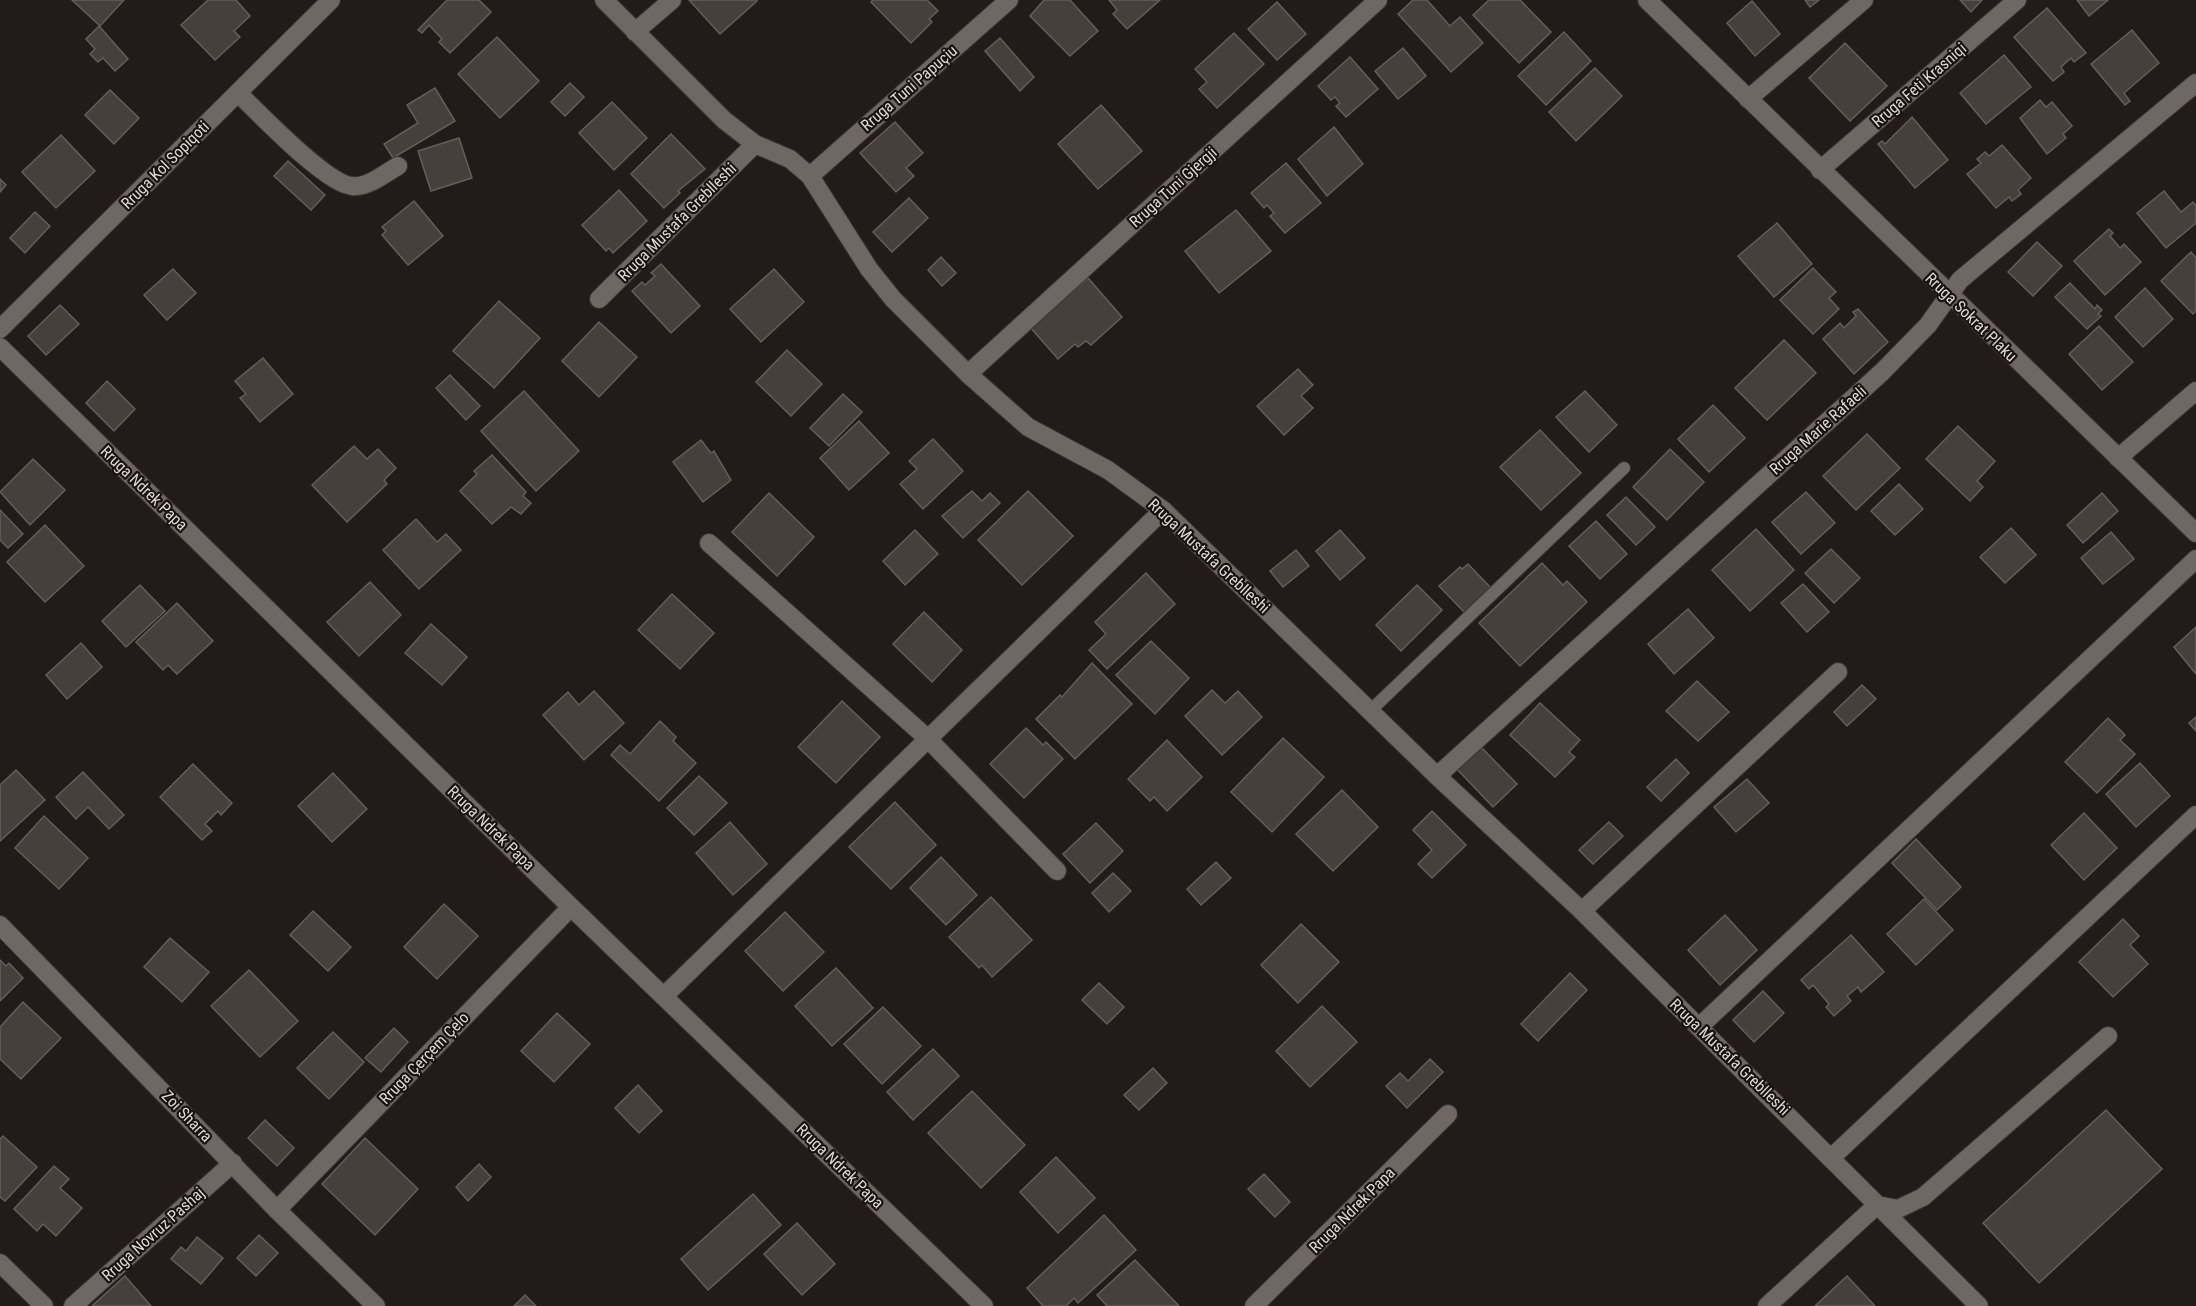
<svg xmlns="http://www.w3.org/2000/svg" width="2196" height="1306" font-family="'Roboto Condensed',sans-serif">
  <rect width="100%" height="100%" fill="#221b19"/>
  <g fill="#473f3c" stroke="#665d5b" stroke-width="1.5">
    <polygon points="72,0 124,0 100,26"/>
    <polygon points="208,0 236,0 250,16 234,31 240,37 215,60 181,25"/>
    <polygon points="447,0 479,0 491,12 450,53 439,42 442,39 429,25 422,33 418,30"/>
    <polygon points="689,0 756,0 757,1 720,34"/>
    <polygon points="873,0 927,0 938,11 929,19 932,22 911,43 871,2"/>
    <polygon points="1044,0 1070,0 1098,31 1070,56 1030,16"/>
    <polygon points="1109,0 1160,0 1127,29 1113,14 1117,10"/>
    <polygon points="1413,0 1427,0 1450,26 1460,17 1483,43 1451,72 1398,14"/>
    <polygon points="1489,0 1520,0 1551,32 1519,63 1473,15"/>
    <polygon points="1805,0 1819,0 1810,7"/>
    <polygon points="1960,0 1982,0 1971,12"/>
    <polygon points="2077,0 2108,0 2089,16"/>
    <polygon points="1752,1 1780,34 1755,56 1727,23"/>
    <polygon points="1277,2 1306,34 1277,60 1248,29"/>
    <polygon points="2047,8 2086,53 2074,62 2071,58 2061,67 2064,72 2053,81 2014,37"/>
    <polygon points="99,26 128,59 115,71 103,58 98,62 90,54 95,49 86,39"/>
    <polygon points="2132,30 2159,63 2124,93 2130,101 2125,105 2091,64"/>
    <polygon points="1564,32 1591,61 1546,105 1518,76"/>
    <polygon points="1234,33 1264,64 1217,108 1199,89 1207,82 1195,69"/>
    <polygon points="497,37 539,81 500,118 458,74"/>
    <polygon points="1000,38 1034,77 1020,91 985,51"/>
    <polygon points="1845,43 1887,86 1850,121 1809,78"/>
    <polygon points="1403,48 1426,76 1398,99 1375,71"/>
    <polygon points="2004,55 2031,87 1986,124 1960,93"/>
    <polygon points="1350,57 1378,89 1346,117 1336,106 1340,103 1335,97 1331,100 1318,86"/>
    <polygon points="1595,68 1622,96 1576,141 1549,112"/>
    <polygon points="570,83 584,97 565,116 551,102"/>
    <polygon points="435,88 455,121 393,158 384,144 418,123 407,105"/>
    <polygon points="110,90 139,118 114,144 85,115"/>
    <polygon points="2040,100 2046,107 2052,102 2072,126 2063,134 2066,138 2047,154 2020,118"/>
    <polygon points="612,102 647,138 614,170 579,133"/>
    <polygon points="1101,105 1142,151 1098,189 1058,144"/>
    <polygon points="1912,117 1948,160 1915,188 1878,144 1882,141 1885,144"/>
    <polygon points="895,122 923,153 906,168 914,176 896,192 860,153"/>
    <polygon points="1334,127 1363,164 1327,196 1298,159"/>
    <polygon points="671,134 705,169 678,191 680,193 664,208 631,174"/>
    <polygon points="61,135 95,171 56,208 22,172"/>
    <polygon points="459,138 472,178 431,191 418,151"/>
    <polygon points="2002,145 2031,178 2018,190 2021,194 2012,201 2009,197 1996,208 1967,174 1981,163 1977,159 1985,152 1989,156"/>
    <polygon points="288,161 325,195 311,210 274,176"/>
    <polygon points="1286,163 1321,203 1285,233 1270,216 1274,213 1267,205 1264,208 1251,193"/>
    <polygon points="0,179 6,185 0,192"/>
    <polygon points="619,190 647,221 613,253 609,248 606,251 582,225"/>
    <polygon points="2164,191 2181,212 2193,202 2196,206 2196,223 2166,248 2137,213"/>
    <polygon points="909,198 928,218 892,252 873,232"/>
    <polygon points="414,201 443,236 408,265 382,235 386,231 382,227"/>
    <polygon points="1236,210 1271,251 1219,293 1185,251"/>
    <polygon points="35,212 50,226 25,253 10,238"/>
    <polygon points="1777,223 1812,264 1774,297 1738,256"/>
    <polygon points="2109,229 2113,233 2110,236 2120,248 2124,244 2141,262 2105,295 2074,261"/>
    <polygon points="2037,242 2062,266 2033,296 2008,272"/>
    <polygon points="2191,252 2196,258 2196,311 2193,314 2161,281"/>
    <polygon points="941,257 956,273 942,286 928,270"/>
    <polygon points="661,264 700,306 671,333 632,291 642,282 645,285 655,276 651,273"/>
    <polygon points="1813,268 1836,292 1829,298 1839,309 1813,334 1780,300"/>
    <polygon points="173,269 196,293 167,320 144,295"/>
    <polygon points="774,269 804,302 761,342 730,309"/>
    <polygon points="1088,278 1122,317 1091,345 1086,341 1078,347 1075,344 1058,359 1030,327"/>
    <polygon points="2070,283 2095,309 2097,305 2102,310 2098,314 2101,316 2087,329 2055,297"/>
    <polygon points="2145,288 2173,319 2143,347 2115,317"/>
    <polygon points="499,301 540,338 494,388 453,351"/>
    <polygon points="60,305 79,324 46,355 28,336"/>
    <polygon points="1858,309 1888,342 1854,374 1823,339 1840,323 1844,328 1856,316 1853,312"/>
    <polygon points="599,322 637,357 599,397 562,361"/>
    <polygon points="2099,326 2133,362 2102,390 2069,354"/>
    <polygon points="1784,340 1816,373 1767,420 1735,388"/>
    <polygon points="787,350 822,384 791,416 756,382"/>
    <polygon points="263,358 293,394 260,422 240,398 246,394 235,381"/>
    <polygon points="1298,369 1313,385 1301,396 1313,408 1284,435 1257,406"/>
    <polygon points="450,375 480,406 466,420 436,388"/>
    <polygon points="107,381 135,409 114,431 86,403"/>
    <polygon points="524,391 579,451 536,491 481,431"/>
    <polygon points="1585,391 1617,425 1589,452 1556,417"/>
    <polygon points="843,394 862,412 829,446 810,428"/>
    <polygon points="1713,405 1745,438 1709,472 1678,439"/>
    <polygon points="859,421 889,453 849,490 820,458"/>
    <polygon points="1958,426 1995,461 1977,481 1983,487 1970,501 1926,459"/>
    <polygon points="1540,430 1581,473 1541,510 1500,467"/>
    <polygon points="1867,434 1900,468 1856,510 1823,476"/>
    <polygon points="933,439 963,471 923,509 900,484 917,469 909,461"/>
    <polygon points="701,440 711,453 714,451 731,480 703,502 673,462"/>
    <polygon points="354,446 367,459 378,449 396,468 384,480 387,484 347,522 312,485"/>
    <polygon points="1670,449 1704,482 1667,520 1633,487"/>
    <polygon points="492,455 526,492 523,496 531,503 521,514 511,507 492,524 460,491 477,474 474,471"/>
    <polygon points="33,459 65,490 30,525 0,492"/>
    <polygon points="1899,484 1923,509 1895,535 1871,511"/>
    <polygon points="972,491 982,501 990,493 1000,503 963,538 942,516"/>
    <polygon points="1028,491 1073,536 1022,585 978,540"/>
    <polygon points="1806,492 1835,523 1801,554 1772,522"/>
    <polygon points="769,493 814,537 777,576 732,532"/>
    <polygon points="2102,493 2118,511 2083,543 2067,525"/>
    <polygon points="1626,497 1655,527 1636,545 1607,515"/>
    <polygon points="0,510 23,534 8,548 0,540"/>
    <polygon points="416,519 437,542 446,534 461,550 419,589 383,550"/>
    <polygon points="1596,521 1627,554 1600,579 1569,546"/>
    <polygon points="45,525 84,566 45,602 7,562"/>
    <polygon points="2011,528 2036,555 2005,583 1980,557"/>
    <polygon points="1756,529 1794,570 1750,611 1712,570"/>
    <polygon points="915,530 938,554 905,585 883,561"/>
    <polygon points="1340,530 1365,558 1340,580 1316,551"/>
    <polygon points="2111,532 2134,559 2103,584 2081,558"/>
    <polygon points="1831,549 1860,578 1834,603 1805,573"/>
    <polygon points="1296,550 1309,566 1283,587 1270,571"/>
    <polygon points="1542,563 1563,585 1567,581 1587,602 1520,666 1479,623"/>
    <polygon points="1468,564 1491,588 1465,613 1439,586 1460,567 1462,569"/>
    <polygon points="1146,573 1175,604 1107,669 1089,650 1106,634 1095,622"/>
    <polygon points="370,582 401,615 359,656 327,622"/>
    <polygon points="1803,584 1829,612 1807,632 1781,603"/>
    <polygon points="140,585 165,611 126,647 102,621"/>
    <polygon points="1417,585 1442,610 1401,651 1376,625"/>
    <polygon points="672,594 714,633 680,669 638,630"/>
    <polygon points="177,603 213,641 177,674 168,665 163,670 136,642"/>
    <polygon points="1688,609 1714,638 1674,674 1648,644"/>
    <polygon points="924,612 962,650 932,682 893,644"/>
    <polygon points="431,624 467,657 442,685 405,653"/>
    <polygon points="2196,627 2196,674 2174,647"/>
    <polygon points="1151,641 1189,678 1155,714 1116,675"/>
    <polygon points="81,643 102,667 67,699 46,675"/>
    <polygon points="1092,663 1132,704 1075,759 1036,719 1060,695 1062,697"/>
    <polygon points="1697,681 1729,712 1698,741 1666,711"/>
    <polygon points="1862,685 1876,699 1847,726 1834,712"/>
    <polygon points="1212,690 1225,703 1238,691 1262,717 1222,755 1185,716"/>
    <polygon points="594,691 624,723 584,760 543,715 568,692 579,705"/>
    <polygon points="842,701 880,737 836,783 798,747"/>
    <polygon points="1540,703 1580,740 1569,752 1575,757 1555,777 1510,735"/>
    <polygon points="2196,717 2196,731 2189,723"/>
    <polygon points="2108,718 2125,735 2120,740 2135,754 2097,793 2065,762"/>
    <polygon points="660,721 676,737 673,741 696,763 659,801 611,755 620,745 630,754"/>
    <polygon points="1026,728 1043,745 1046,742 1063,759 1024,798 990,764"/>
    <polygon points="1283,738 1324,777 1272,832 1231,792"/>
    <polygon points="1167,740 1202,777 1167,811 1154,797 1150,801 1128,779"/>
    <polygon points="1480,746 1517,784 1493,807 1456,768"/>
    <polygon points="1676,759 1689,773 1661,801 1647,787"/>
    <polygon points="2140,763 2170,796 2136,827 2106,794"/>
    <polygon points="193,764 232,803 221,815 218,811 205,824 212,831 202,840 160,797"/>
    <polygon points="16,770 45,800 0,841 0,785"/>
    <polygon points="83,772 124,815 109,829 88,807 76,819 56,797"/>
    <polygon points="333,773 367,809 332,842 298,806"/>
    <polygon points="699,776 727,803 694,835 667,808"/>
    <polygon points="1747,779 1769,803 1736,832 1714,807"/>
    <polygon points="1342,790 1378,827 1333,871 1296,834"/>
    <polygon points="895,802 936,845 891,889 849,847"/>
    <polygon points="1432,811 1466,845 1432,878 1418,864 1432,850 1413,830"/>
    <polygon points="2084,813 2117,848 2084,880 2051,845"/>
    <polygon points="44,816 88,858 59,889 15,848"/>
    <polygon points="730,822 767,864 733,895 696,853"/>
    <polygon points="1609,822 1623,836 1593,864 1579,850"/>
    <polygon points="1096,823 1123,851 1090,883 1063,854"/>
    <polygon points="1916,839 1961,887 1937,910 1892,863"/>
    <polygon points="941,857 977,895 946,925 910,888"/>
    <polygon points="1216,862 1231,878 1201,905 1187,889"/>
    <polygon points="1113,873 1131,891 1109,912 1092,893"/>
    <polygon points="991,897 1032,940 992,977 982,965 979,968 949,937"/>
    <polygon points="1924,899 1953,930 1916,965 1887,934"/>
    <polygon points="444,904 478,936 437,979 404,947"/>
    <polygon points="313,911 351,947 328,971 290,935"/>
    <polygon points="785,912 824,952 783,991 745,951"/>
    <polygon points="1725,915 1757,950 1720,985 1688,950"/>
    <polygon points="2123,919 2139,936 2130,945 2148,964 2113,997 2079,962"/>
    <polygon points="1301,924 1339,962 1298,1003 1261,965"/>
    <polygon points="1851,935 1884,972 1861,992 1858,987 1847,996 1851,1001 1834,1016 1826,1007 1829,1004 1813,985 1809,989 1801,980"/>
    <polygon points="170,938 209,972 182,1002 144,967"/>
    <polygon points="0,960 6,966 9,963 23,978 0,1001"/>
    <polygon points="836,968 873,1008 832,1046 795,1006"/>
    <polygon points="249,970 298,1021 260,1057 211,1006"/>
    <polygon points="1570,973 1587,990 1538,1041 1521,1024"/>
    <polygon points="1099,983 1124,1007 1107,1024 1082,1000"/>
    <polygon points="1763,991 1784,1013 1754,1042 1733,1020"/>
    <polygon points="23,1002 61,1038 21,1079 0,1059 0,1027"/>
    <polygon points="1322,1006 1357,1042 1310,1087 1276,1051"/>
    <polygon points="883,1007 921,1046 882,1084 844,1044"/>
    <polygon points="557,1013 590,1044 554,1082 521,1051"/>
    <polygon points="394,1028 408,1042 381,1072 365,1058"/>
    <polygon points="333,1032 364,1062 329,1099 297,1068"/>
    <polygon points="933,1049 959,1076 913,1120 887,1092"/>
    <polygon points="1430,1059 1443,1072 1407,1108 1386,1086 1400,1073 1408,1081"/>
    <polygon points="1153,1068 1167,1083 1139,1110 1124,1095"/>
    <polygon points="638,1085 662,1111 639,1133 615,1108"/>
    <polygon points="972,1091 1025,1145 981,1188 928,1133"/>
    <polygon points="2106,1110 2162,1169 2039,1283 1983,1223"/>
    <polygon points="265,1120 294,1148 277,1166 248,1138"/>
    <polygon points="3,1136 37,1167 5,1201 0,1197 0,1139"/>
    <polygon points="365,1138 418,1189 375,1235 322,1184"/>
    <polygon points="1056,1157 1095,1198 1058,1233 1020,1192"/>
    <polygon points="479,1164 491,1177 468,1201 456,1187"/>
    <polygon points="54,1166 69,1179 60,1188 82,1208 56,1236 43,1224 37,1231 14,1209"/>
    <polygon points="1264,1174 1290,1202 1275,1217 1248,1189"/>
    <polygon points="753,1194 781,1225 708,1290 681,1259"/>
    <polygon points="1104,1215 1136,1250 1078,1303 1074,1298 1066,1306 1043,1306 1027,1288"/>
    <polygon points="797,1223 835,1264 802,1295 764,1254"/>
    <polygon points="259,1235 278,1253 256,1276 237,1258"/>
    <polygon points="197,1237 223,1258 201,1284 171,1259 181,1247 186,1251"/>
    <polygon points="1135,1260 1179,1306 1107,1306 1097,1295"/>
    <polygon points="125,1276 151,1306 92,1306"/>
    <polygon points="1847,1276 1875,1306 1815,1306"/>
    <polygon points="525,1295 536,1306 514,1306"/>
  </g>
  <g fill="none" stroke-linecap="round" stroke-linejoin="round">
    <g stroke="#3a3534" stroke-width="14">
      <polyline id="service" points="1370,711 1624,468"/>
    </g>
    <g stroke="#3a3534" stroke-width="20">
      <g id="minor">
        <polyline points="604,0 724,120 755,144 790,159 810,176 869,269 893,299 968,374 1028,427 1108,470 1163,510 1437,776 1582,911 1979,1306"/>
        <polyline points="1647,0 2196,533"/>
        <polyline points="635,32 672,0"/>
        <path d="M238 93C259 113 326 184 352 186 368 188 385 173 398 166"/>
        <polyline points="1748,99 1864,0"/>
        <polyline points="1820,170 2017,0"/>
        <polyline points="810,176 1009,0"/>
        <polyline points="599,299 755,144"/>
        <polyline points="0,329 331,0"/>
        <polyline points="968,374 1378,0"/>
        <polyline points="2118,458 2196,391"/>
        <polyline points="709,543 927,738 1057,871"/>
        <polyline points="1437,776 1882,372 1928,325 1960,280 2196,83"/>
        <polyline points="1582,911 1838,672"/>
        <polyline points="0,925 277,1210 376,1306"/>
        <polyline points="664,996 1163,510"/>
        <polyline points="1699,1027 2196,559"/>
        <polyline points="1832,1157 2196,815"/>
        <polyline points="277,1210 571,907"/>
        <polyline points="0,1263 44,1306"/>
        <polyline points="73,1306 233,1163"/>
        <polyline points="1254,1306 1448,1114"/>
        <polyline points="1767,1306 1877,1205 1898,1209 1923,1197 2108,1036"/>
      </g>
    </g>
    <g stroke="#3a3534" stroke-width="20">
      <polyline id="tertiary" points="0,347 571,907 984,1306"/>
    </g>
    <use href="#service" stroke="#6f6764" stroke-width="12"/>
    <use href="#minor" stroke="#6f6764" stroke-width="18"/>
    <use href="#tertiary" stroke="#6f6764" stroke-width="18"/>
  </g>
  <g text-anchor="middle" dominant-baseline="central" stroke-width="4.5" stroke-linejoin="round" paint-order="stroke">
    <g font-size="16" fill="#dfdad9" stroke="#181210">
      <text transform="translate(1919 85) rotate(-41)">Rruga Feti Krasniqi</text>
      <text transform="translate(909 88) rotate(-41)">Rruga Tuni Papuçiu</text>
      <text transform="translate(165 165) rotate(-45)">Rruga Kol Sopiqoti</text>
      <text transform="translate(1173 187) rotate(-42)">Rruga Tuni Gjergji</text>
      <text transform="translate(677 222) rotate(-45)">Rruga Mustafa Greblleshi</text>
      <text transform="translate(1971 317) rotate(44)">Rruga Sokrat Plaku</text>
      <text transform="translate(1818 430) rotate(-42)">Rruga Marie Rafaeli</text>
      <text transform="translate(144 488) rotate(44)">Rruga Ndrek Papa</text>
      <text transform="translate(1209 556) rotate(43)">Rruga Mustafa Greblleshi</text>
      <text transform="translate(491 828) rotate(44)">Rruga Ndrek Papa</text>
      <text transform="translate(1730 1057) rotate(44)">Rruga Mustafa Greblleshi</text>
      <text transform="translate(424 1058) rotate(-46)">Rruga Çerçem Çelo</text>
      <text transform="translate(187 1116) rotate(46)">Zoi Sharra</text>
      <text transform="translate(840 1166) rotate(44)">Rruga Ndrek Papa</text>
      <text transform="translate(1352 1210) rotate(-45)">Rruga Ndrek Papa</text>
      <text transform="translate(153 1234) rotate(-42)">Rruga Novruz Pashaj</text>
    </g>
  </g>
</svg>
